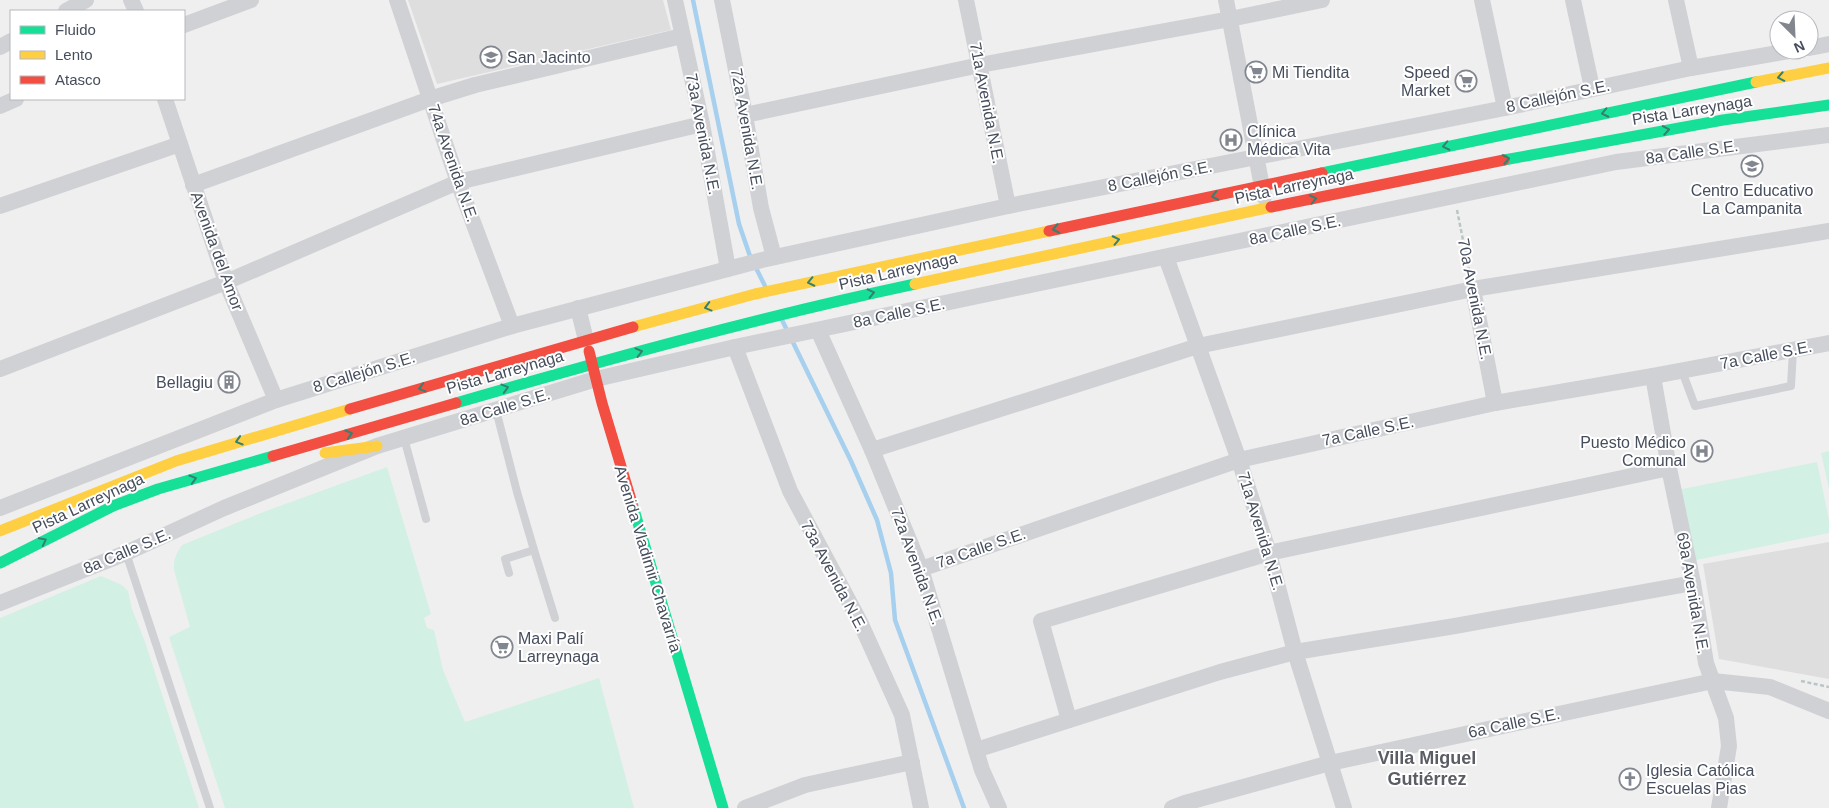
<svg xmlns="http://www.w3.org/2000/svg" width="1829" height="808" font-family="Helvetica,sans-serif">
  <rect width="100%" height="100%" fill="#f0efef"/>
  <g fill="#dededf">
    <polygon points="408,0 663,0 671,30 437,84"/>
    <polygon points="1829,542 1829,679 1719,659 1703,564"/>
  </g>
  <g fill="#d3f0e4">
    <polygon points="1829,451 1829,489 1821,453"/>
    <polygon points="1817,462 1829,520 1829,533 1691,561 1677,490"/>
    <path d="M387 467 431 614 424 618 427 628 434 630 443 670 465 722 599 678 634 808H225L169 637 190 627 174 570C173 560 176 554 182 545L266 511Z"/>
    <polygon points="101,576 122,585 128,591 132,609 145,642 199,808 0,808 0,618"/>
  </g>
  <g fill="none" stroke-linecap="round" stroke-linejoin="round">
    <g stroke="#a6d0ee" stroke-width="4.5">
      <polyline points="693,0 739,224 751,259"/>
      <polyline points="755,266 765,286"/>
      <polyline points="782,320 851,461 877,520 891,573 895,620 964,808"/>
    </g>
    <g stroke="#bac6c5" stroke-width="2.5" stroke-dasharray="4 2.5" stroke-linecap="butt">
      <polyline points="1457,210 1470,275"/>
      <polyline points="1801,681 1829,687"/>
    </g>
    <g stroke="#d0d1d5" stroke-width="8">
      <polyline points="1682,371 1695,406 1791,386 1793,350"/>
      <polyline points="496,410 517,492 534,550 505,559 509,573"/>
      <polyline points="404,438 426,519"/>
      <polyline points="534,550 555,618"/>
      <polyline points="126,553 210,808"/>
    </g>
    <g stroke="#d0d1d5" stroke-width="16">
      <polyline points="131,0 136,11"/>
      <polyline points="397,0 458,182 512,326"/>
      <polyline points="675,0 702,124 728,269"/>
      <polyline points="722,0 745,115 761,208 774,257"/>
      <polyline points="966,0 1008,206"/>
      <polyline points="1226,0 1264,197"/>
      <polyline points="1482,0 1505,108"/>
      <polyline points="1573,0 1592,88"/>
      <polyline points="1676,0 1691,68"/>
      <polyline points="66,11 86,0"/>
      <polyline points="184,25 251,0"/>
      <polyline points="0,47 11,41"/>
      <polyline points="1809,48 1829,44"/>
      <polyline points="165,99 226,282 276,400"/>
      <polyline points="0,106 16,99"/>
      <polyline points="745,115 980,65 1230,19 1322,0"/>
      <polyline points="193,185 430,99 475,85 682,36"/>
      <polyline points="0,206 180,144"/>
      <polyline points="1166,257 1239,460 1269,553 1295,652 1344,808"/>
      <polyline points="1473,289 1495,403"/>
      <polyline points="578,308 586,340"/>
      <polyline points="818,330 872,450 921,569 982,770 999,808"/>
      <polyline points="735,347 790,491 860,622 902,715 921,808"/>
      <polyline points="0,369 226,282 458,182 702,124"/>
      <polyline points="1653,376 1669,468 1693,583 1706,663 1726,718 1729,746 1719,808"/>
      <polyline points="872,450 1198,346 1473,289 1829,231"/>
      <polyline points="0,508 276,400 512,326 762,260 1008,206 1505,108 1691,68 1795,50"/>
      <polyline points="921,569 1239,460 1495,403 1653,376 1829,343"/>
      <polyline points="0,603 126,553 224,508 377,446 596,379 735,347 1616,162 1829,135"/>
      <polyline points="1069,720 1041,621 1269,553 1669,468"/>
      <polyline points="976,750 1220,672 1295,652 1455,626 1693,583"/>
      <polyline points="745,808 805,785 912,762"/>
      <polyline points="1172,808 1185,803 1330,763 1713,681 1770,687 1829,711"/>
    </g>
    <g stroke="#16e098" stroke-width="11">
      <polyline points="1504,160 1723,120 1829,105"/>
      <polyline points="1322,173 1756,82"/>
      <path d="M456 403C608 359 760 317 915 284"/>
      <polyline points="632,503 723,808"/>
      <polyline points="0,563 113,506 158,489 273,456"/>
    </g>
    <g stroke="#ffcf43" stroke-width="11">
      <polyline points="1756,82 1829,68"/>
      <polyline points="915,284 1271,207"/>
      <polyline points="633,327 755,294 1049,231"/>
      <polyline points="325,453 377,446"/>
      <polyline points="0,531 176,461 350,409"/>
    </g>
    <g stroke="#f24e42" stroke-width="11">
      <polyline points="1271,207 1504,160"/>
      <polyline points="1049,231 1322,173"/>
      <polyline points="589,351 602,403 632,503"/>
      <polyline points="350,409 633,327"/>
      <polyline points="273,456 456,403"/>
    </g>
  </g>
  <defs><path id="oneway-chevron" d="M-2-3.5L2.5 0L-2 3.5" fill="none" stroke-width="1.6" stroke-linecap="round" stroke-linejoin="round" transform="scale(1.25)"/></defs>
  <g stroke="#358071">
    <use href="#oneway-chevron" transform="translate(1781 77) rotate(169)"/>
    <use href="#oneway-chevron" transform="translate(1605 113) rotate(168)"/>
    <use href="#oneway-chevron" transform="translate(1666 130) rotate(-10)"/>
    <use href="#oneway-chevron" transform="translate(1446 146) rotate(168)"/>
    <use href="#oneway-chevron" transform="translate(1506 159) rotate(-11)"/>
    <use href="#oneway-chevron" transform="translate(1215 196) rotate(168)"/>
    <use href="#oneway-chevron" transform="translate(1313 199) rotate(-12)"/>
    <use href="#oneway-chevron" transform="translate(1056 229) rotate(168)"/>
    <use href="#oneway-chevron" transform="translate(1116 240) rotate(-12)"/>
    <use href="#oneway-chevron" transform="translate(811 282) rotate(168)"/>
    <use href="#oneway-chevron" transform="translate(871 293) rotate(-13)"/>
    <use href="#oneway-chevron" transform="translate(708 307) rotate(165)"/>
    <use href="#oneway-chevron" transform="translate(639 352) rotate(-14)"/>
    <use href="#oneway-chevron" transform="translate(422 388) rotate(164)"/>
    <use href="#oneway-chevron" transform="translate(505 388) rotate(-16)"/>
    <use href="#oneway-chevron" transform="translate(349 434) rotate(-17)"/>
    <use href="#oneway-chevron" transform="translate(239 441) rotate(163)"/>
    <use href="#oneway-chevron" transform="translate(193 479) rotate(-16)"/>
    <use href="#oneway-chevron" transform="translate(43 541) rotate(-27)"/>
  </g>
  <defs>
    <g id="school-ring" transform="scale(1.125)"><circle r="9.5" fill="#fff" stroke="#82868f" stroke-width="1.5"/><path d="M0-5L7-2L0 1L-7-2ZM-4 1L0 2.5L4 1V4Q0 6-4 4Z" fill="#82868f"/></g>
    <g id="supermarket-ring" transform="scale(1.125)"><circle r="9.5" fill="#fff" stroke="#82868f" stroke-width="1.5"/><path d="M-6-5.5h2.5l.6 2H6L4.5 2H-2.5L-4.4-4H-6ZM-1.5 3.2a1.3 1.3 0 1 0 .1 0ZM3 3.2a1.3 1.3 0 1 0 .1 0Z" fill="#82868f"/></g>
    <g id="hospital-ring" transform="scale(1.125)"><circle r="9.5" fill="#fff" stroke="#82868f" stroke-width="1.5"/><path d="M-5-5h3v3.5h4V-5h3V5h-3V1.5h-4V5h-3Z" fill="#82868f"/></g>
    <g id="building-ring" transform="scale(1.125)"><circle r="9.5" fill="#fff" stroke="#82868f" stroke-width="1.5"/><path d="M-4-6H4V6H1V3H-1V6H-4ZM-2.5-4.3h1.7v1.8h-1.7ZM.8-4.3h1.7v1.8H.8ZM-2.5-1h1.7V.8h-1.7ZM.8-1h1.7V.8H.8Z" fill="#82868f"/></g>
    <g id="church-ring" transform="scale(1.125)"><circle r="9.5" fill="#fff" stroke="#82868f" stroke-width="1.5"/><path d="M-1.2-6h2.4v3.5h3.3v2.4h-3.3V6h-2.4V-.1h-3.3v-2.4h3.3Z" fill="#82868f"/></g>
  </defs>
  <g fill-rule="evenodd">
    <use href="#school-ring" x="491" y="57"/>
    <use href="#supermarket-ring" x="1256" y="72"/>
    <use href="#supermarket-ring" x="1466" y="81"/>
    <use href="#hospital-ring" x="1231" y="140"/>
    <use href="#school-ring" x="1752" y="166"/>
    <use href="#building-ring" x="229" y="382"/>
    <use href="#hospital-ring" x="1702" y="451"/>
    <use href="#supermarket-ring" x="502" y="647"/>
    <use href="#church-ring" x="1630" y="779"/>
  </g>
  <g text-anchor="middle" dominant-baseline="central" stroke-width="4" stroke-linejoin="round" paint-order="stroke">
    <g font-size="16" fill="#464d5c" stroke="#fff" text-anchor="start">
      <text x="507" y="57">San Jacinto</text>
      <text x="1272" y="72">Mi Tiendita</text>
      <text x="1450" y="72" text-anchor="end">Speed<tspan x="1450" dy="18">Market</tspan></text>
      <text x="1247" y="131">Clínica<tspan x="1247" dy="18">Médica Vita</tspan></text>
      <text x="1752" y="190" text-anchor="middle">Centro Educativo<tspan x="1752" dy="18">La Campanita</tspan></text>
      <text x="213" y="382" text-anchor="end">Bellagiu</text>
      <text x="1686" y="442" text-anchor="end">Puesto Médico<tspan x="1686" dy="18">Comunal</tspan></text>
      <text x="518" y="638">Maxi Palí<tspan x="518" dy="18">Larreynaga</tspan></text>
      <text x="1646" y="770">Iglesia Católica<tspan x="1646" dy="18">Escuelas Pias</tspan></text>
    </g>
    <g font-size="16" fill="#464d5c" stroke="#fff">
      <text transform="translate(1558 96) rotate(-12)">8 Callejón S.E.</text>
      <text transform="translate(987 103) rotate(79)">71a Avenida N.E.</text>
      <text transform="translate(1692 110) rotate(-9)">Pista Larreynaga</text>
      <text transform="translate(747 129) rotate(80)">72a Avenida N.E.</text>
      <text transform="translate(703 134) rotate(79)">73a Avenida N.E.</text>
      <text transform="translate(1692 152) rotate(-8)">8a Calle S.E.</text>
      <text transform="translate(453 163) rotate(71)">74a Avenida N.E.</text>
      <text transform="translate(1160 176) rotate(-11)">8 Callejón S.E.</text>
      <text transform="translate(1294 186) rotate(-12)">Pista Larreynaga</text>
      <text transform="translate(1295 230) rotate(-12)">8a Calle S.E.</text>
      <text transform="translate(217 251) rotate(70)">Avenida del Amor</text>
      <text transform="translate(898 271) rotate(-13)">Pista Larreynaga</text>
      <text transform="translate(1475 299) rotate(79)">70a Avenida N.E.</text>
      <text transform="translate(899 313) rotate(-12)">8a Calle S.E.</text>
      <text transform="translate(1766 355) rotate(-11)">7a Calle S.E.</text>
      <text transform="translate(364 372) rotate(-17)">8 Callejón S.E.</text>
      <text transform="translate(505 372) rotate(-16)">Pista Larreynaga</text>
      <text transform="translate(505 407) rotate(-17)">8a Calle S.E.</text>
      <text transform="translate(1368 431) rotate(-12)">7a Calle S.E.</text>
      <text transform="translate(88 503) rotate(-25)">Pista Larreynaga</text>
      <text transform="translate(1261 531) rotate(73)">71a Avenida N.E.</text>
      <text transform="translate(981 548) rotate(-19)">7a Calle S.E.</text>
      <text transform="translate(127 551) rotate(-23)">8a Calle S.E.</text>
      <text transform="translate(648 559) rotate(73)">Avenida Vladimir Chavarría</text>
      <text transform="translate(917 566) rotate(70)">72a Avenida N.E.</text>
      <text transform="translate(834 576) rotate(62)">73a Avenida N.E.</text>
      <text transform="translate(1693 593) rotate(80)">69a Avenida N.E.</text>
      <text transform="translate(1514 723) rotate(-12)">6a Calle S.E.</text>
    </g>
    <g font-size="18" font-weight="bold" fill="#5b5d64" stroke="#fff">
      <text x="1427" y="758">Villa Miguel<tspan x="1427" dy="21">Gutiérrez</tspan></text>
    </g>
  </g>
  <rect x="10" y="10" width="175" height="90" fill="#ffffff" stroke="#b5b8be"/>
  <rect x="20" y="26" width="25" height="8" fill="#16e098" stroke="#b5b8be"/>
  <text x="55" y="35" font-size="15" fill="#464d5c">Fluido</text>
  <rect x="20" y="51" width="25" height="8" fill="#ffcf43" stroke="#b5b8be"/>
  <text x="55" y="60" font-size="15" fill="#464d5c">Lento</text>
  <rect x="20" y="76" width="25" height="8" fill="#f24e42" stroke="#b5b8be"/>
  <text x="55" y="85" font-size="15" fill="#464d5c">Atasco</text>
  <g transform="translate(1794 35) rotate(156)"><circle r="24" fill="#ffffff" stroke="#b5b8be"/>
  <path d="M0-4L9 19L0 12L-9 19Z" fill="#82868f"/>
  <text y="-8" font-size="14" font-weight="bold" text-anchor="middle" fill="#464d5c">N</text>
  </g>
</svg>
